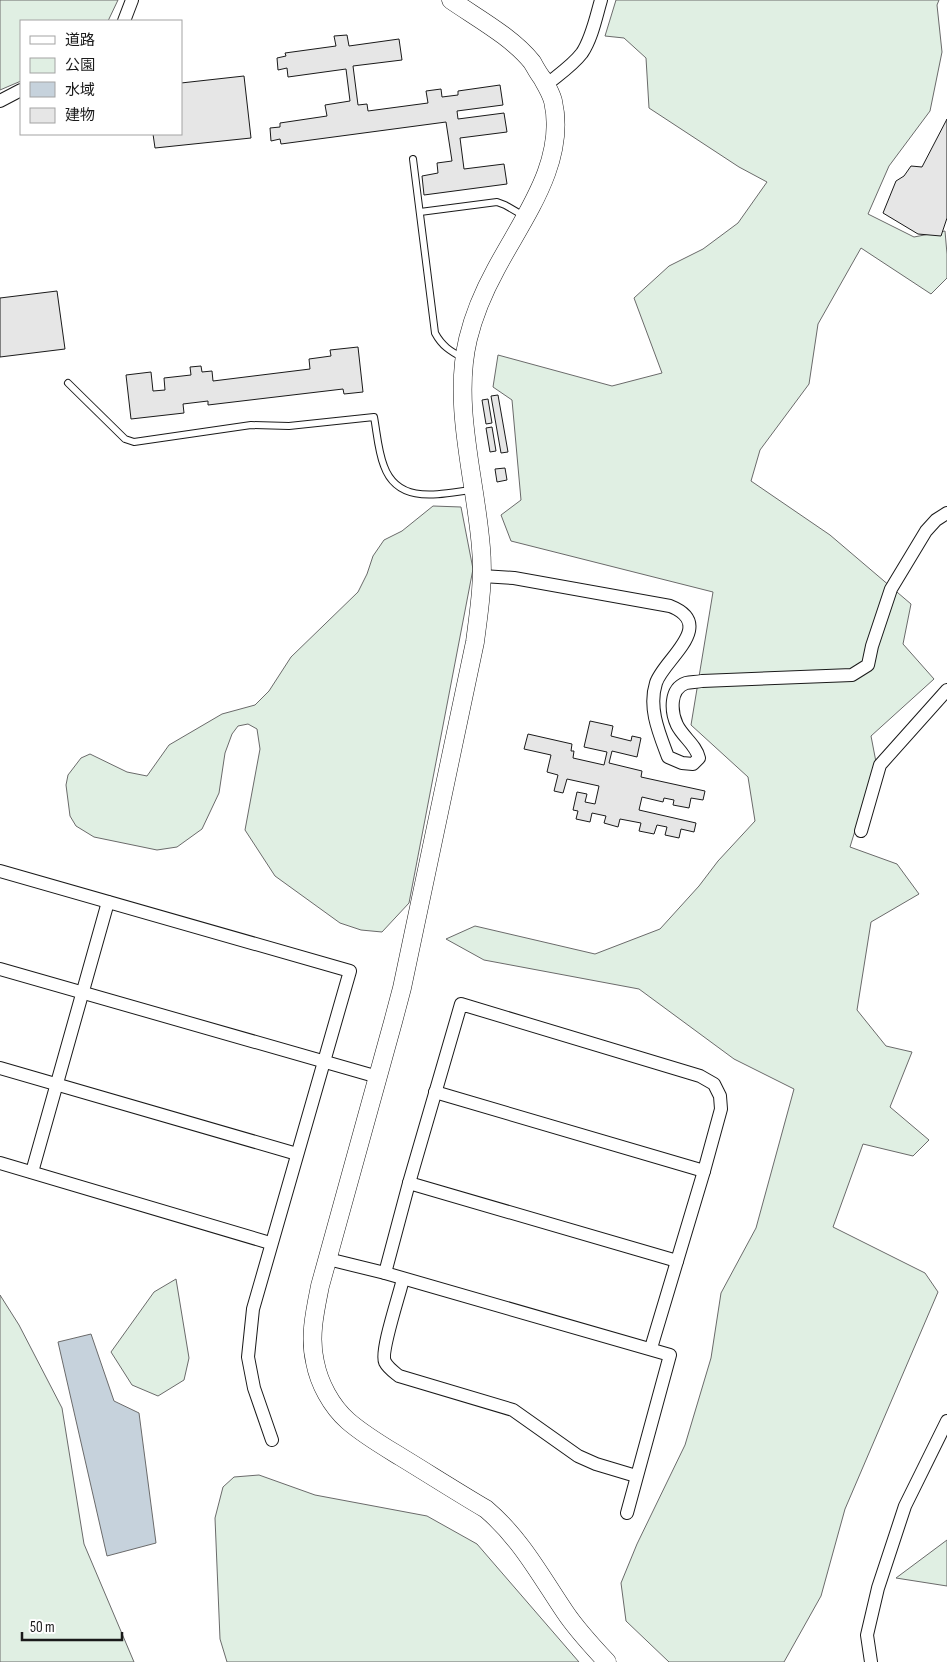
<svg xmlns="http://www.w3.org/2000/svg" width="947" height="1662" font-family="'Sofia Sans Condensed','Noto Sans JP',sans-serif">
  <rect width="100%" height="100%" fill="#fff"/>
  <g fill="#e0efe3" stroke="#6a6a6a">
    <polygon points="0,0 118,0 108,21 21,21 21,81 0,90"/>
    <polygon points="616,0 939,0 937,5 942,52 930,111 889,166 868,214 914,237 945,231 947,254 947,278 931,294 861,248 818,324 809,384 760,450 751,481 830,535 911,604 903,644 934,679 871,736 876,762 850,847 897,864 919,894 871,922 857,1010 886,1046 912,1052 890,1107 929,1140 913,1156 863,1144 833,1227 925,1273 938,1292 845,1509 821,1596 784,1662 669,1662 626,1621 621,1583 637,1544 685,1445 711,1358 721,1293 756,1228 794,1089 734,1059 639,989 484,960 446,939 475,926 595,954 660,929 699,886 718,861 755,821 748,777 691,725 713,592 511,541 501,515 521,500 512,400 493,387 498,355 612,386 662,373 634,298 669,266 703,249 738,223 767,182 739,167 649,108 646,58 624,38 605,36"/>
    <polygon points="433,506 461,507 473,569 409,903 382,932 361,930 340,923 275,876 245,830 260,749 257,729 248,724 238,726 232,734 225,753 219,793 202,829 177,847 157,850 94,837 76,826 70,816 66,785 68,775 81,758 90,754 127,772 147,776 169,745 222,714 255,705 269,691 291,657 358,592 367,574 373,556 384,540 402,531"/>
    <polygon points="176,1279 189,1358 184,1380 158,1396 132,1385 111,1352 154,1292"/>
    <polygon points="0,1295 19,1325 62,1408 84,1544 134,1662 0,1662"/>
    <polygon points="259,1475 315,1495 427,1516 477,1544 579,1662 227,1662 220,1639 215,1518 223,1487 234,1477"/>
    <polygon points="947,1540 947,1586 896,1578"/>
  </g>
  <polygon fill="#c6d2dc" stroke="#6a6a6a" points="91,1334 114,1401 139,1413 156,1543 107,1556 58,1342"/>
  <g fill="#e6e6e6" stroke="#1a1a1a">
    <polygon points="347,35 349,46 399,39 402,60 353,66 358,105 367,104 368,111 428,103 426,91 441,89 442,97 458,95 458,91 500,85 503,105 457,111 458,119 504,113 507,132 460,138 464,169 504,164 507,184 424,195 422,176 438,173 437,163 452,161 446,122 281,144 280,139 271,141 270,128 280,127 280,123 327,116 325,105 350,101 346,69 288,77 287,68 278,70 277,58 286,56 285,53 336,46 334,36"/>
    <polygon points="244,76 251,138 155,148 153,134 181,134 181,83"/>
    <polygon points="947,119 947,218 941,236 918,234 883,213 896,181 904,176 911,166 922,167"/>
    <polygon points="57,291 65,349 0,357 0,298"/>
    <polygon points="358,347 363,392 344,394 343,389 208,405 208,401 183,404 184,413 131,419 126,375 151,372 153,391 165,390 164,378 191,375 190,367 201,366 202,372 212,371 213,381 310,369 309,359 331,356 330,350"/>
    <polygon points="498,395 508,452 501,453 491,396"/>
    <polygon points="488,399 492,423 486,424 482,400"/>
    <polygon points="492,427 496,451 490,452 486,428"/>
    <polygon points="505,468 507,480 497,482 495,469"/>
    <polygon points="590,721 613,726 611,736 631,741 632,736 641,738 637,757 612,751 609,763 642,771 641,777 705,791 703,800 691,798 689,808 673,805 674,800 664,798 663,802 642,797 639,810 696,823 694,832 681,829 679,838 665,835 667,827 657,825 654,834 639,831 641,823 620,819 618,827 604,823 606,816 592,813 590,822 576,819 578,811 573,810 577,792 587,794 585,802 595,804 599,786 567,779 563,793 554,791 558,775 547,772 551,755 524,749 528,734 572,744 571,751 574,751 573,758 604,765 607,752 584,747"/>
  </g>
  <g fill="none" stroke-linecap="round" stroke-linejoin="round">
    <g stroke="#1a1a1a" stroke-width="8">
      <g id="lane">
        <path d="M413 159 435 333C442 346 450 351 463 358"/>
        <polyline points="420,212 497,202 505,205 524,216"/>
        <path d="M68 383 125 439 134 442 251 425 289 426 374 417C377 433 378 451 384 466 398 505 439 494 471 490"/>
      </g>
    </g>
    <g stroke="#1a1a1a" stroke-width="14">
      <g id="street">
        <polyline points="124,21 132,0"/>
        <path d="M546 85C558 75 572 66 582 53 592 38 596 17 601 0"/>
        <polyline points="0,101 21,90"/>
        <path d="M482 576 514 578 670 606C718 625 663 660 656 683 648 708 659 733 668 757L682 763 693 764 699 758C696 745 683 737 677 725 671 712 669 689 686 683 691 682 697 682 702 681L852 675 868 665 872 646 891 589 926 531 936 520 947 513"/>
        <polyline points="861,831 880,765 947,690"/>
        <polyline points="0,871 350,971 253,1309 248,1357 254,1388 272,1440"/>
        <polyline points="0,969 378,1077"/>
        <polyline points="0,1068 297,1154"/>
        <polyline points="435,1092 704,1171"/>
        <polyline points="0,1163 270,1243"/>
        <polyline points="32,1172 108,902"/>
        <polyline points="409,1183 677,1261"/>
        <polyline points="328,1259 385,1273 670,1355 627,1513"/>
        <polyline points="385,1273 409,1183 461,1004 700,1076 714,1084 720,1096 721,1109 704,1171 651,1348"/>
        <path d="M403 1279C400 1293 380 1352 385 1362 388 1368 394 1372 399 1376L513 1410 578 1456 596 1464 636 1476"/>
        <polyline points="871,1662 867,1635 878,1588 905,1506 947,1421"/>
      </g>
    </g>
    <g stroke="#1a1a1a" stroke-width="19">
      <path id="secondary" d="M451 0C477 18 512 37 532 62 535 67 538 73 542 78 546 85 551 93 553 101 567 162 523 218 496 269 484 291 474 314 468 339 452 406 476 481 481 548 484 580 479 611 475 642L402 988 393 1022 320 1286C315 1311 309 1337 315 1362 319 1383 331 1406 348 1421 364 1435 383 1446 401 1457 429 1474 457 1492 486 1509 521 1539 540 1575 565 1612 577 1630 592 1646 607 1662"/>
    </g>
    <use href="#lane" stroke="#fff" stroke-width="6"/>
    <use href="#street" stroke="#fff" stroke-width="12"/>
    <use href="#secondary" stroke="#fff" stroke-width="18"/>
  </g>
  <rect x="20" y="20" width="162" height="115" fill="#ffffff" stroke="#a3a3a3"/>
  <rect x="30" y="36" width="25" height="8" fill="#ffffff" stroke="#a3a3a3"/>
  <text x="65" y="45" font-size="15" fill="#1a1a1a">道路</text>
  <rect x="30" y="58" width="25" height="15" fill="#e0efe3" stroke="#a3a3a3"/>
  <text x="65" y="70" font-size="15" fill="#1a1a1a">公園</text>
  <rect x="30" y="82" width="25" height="15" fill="#c6d2dc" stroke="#a3a3a3"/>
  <text x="65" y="95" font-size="15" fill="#1a1a1a">水域</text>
  <rect x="30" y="108" width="25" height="15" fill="#e6e6e6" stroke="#a3a3a3"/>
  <text x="65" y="120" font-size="15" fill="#1a1a1a">建物</text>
  <path d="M22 1632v8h100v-8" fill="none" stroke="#1a1a1a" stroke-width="2.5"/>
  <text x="30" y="1632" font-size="15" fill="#1a1a1a" stroke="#ffffff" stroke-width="4" paint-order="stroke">50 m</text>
</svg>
